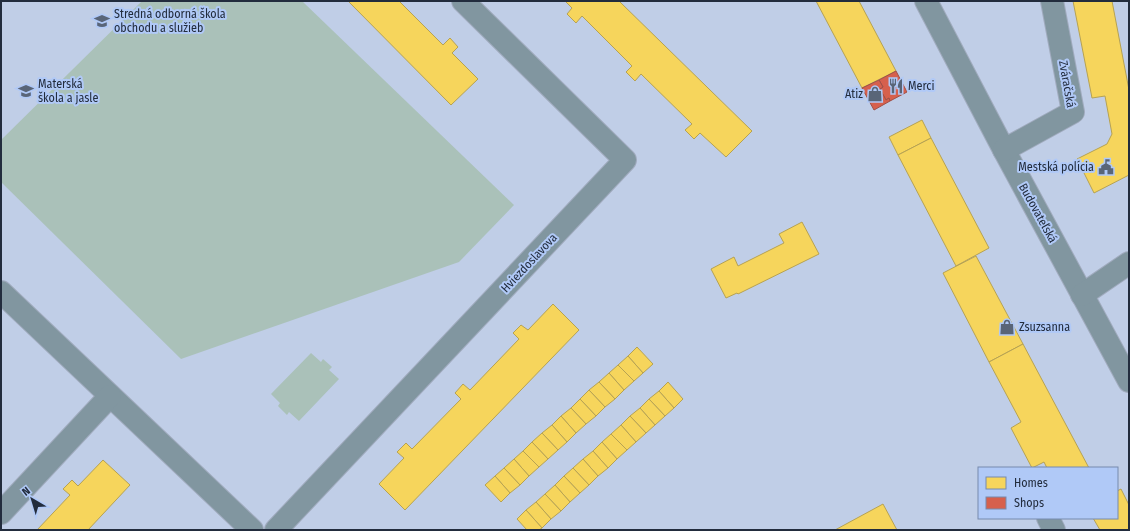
<svg xmlns="http://www.w3.org/2000/svg" width="1130" height="531" font-family="'Fira Sans Condensed',sans-serif">
  <rect width="100%" height="100%" fill="#c0cee7"/>
  <g fill="#aac1b9">
    <polygon points="142,1 302,1 514,205 459,262 181,359 1,182 1,140"/>
    <polygon points="311,353 321,362 323,359 332,367 329,370 339,379 299,421 289,412 287,415 278,406 280,403 271,394"/>
  </g>
  <g fill="#f6d55c" stroke="#b6a253">
    <polygon points="348,1 399,1 443,45 450,38 458,47 452,53 478,79 451,105"/>
    <polygon points="565,1 619,1 752,131 726,157 700,133 694,139 685,130 692,124 641,74 635,81 626,72 632,66 582,16 576,23 567,14 572,8"/>
    <polygon points="816,1 859,1 896,71 862,88"/>
    <polygon points="1073,1 1112,1 1129,90 1129,175 1094,193 1077,159 1107,144 1112,134 1105,96 1092,98"/>
    <polygon points="922,120 931,138 898,155 889,137"/>
    <polygon points="931,138 989,248 956,266 898,155"/>
    <polygon points="802,222 819,254 738,294 737,293 726,298 711,269 734,257 738,266 784,243 779,234"/>
    <polygon points="976,256 1023,344 989,362 943,273"/>
    <polygon points="553,304 579,330 405,510 379,484 404,458 397,452 406,443 412,449 461,399 455,393 463,384 470,390 519,339 513,333 521,325 528,330"/>
    <polygon points="1023,344 1032,361 1089,468 1047,468 1044,462 1032,468 1011,428 1021,422 989,362"/>
    <polygon points="637,347 653,364 643,373 628,356"/>
    <polygon points="628,356 643,373 634,381 618,365"/>
    <polygon points="618,365 634,381 624,390 609,373"/>
    <polygon points="609,373 624,390 615,399 599,382"/>
    <polygon points="599,382 615,399 605,407 589,390"/>
    <polygon points="668,382 683,399 674,408 659,391"/>
    <polygon points="589,390 605,407 596,416 580,399"/>
    <polygon points="659,391 674,408 665,416 649,399"/>
    <polygon points="580,399 596,416 586,424 571,408"/>
    <polygon points="649,399 665,416 655,425 640,408"/>
    <polygon points="571,408 586,424 576,433 561,416"/>
    <polygon points="640,408 655,425 646,433 630,416"/>
    <polygon points="561,416 576,433 567,442 552,425"/>
    <polygon points="630,416 646,433 636,442 621,425"/>
    <polygon points="552,425 567,442 558,450 542,433"/>
    <polygon points="621,425 636,442 627,450 611,434"/>
    <polygon points="542,433 558,450 548,459 532,442"/>
    <polygon points="611,434 627,450 617,459 602,442"/>
    <polygon points="532,442 548,459 539,467 523,451"/>
    <polygon points="602,442 617,459 608,468 593,451"/>
    <polygon points="523,451 539,467 529,476 514,459"/>
    <polygon points="593,451 608,468 598,476 583,459"/>
    <polygon points="514,459 529,476 520,485 504,468"/>
    <polygon points="583,459 598,476 589,485 573,468"/>
    <polygon points="103,460 130,485 88,530 37,530 70,495 63,489 72,480 78,486"/>
    <polygon points="504,468 520,485 510,493 495,476"/>
    <polygon points="573,468 589,485 580,493 564,476"/>
    <polygon points="495,476 510,493 501,502 485,485"/>
    <polygon points="564,476 580,493 570,502 555,485"/>
    <polygon points="555,485 570,502 561,511 545,494"/>
    <polygon points="1121,489 1129,505 1129,530 1100,530 1093,518 1117,518 1117,491"/>
    <polygon points="545,494 561,511 551,519 536,502"/>
    <polygon points="536,502 551,519 542,528 526,510"/>
    <polygon points="883,504 897,530 835,530"/>
    <polygon points="526,510 542,528 539,530 527,530 517,519"/>
  </g>
  <g fill="#d6604d" stroke="#a05048">
    <polygon points="896,71 907,92 890,101 889,98 886,100 880,89 883,87 879,80"/>
    <polygon points="879,80 883,87 880,89 886,100 889,98 890,101 874,110 862,88"/>
  </g>
  <g fill="none" stroke-linecap="round" stroke-linejoin="round">
    <g stroke="#a0abbe" stroke-width="24">
      <g id="minor">
        <polyline points="926,1 1004,150 1129,381"/>
        <polyline points="1004,150 1073,112 1052,1"/>
        <polyline points="1,292 252,530"/>
        <polyline points="1082,295 1129,263"/>
        <polyline points="1,513 110,396"/>
        <polyline points="1048,518 1054,530"/>
        <polyline points="276,530 625,160 463,1"/>
      </g>
    </g>
    <use href="#minor" stroke="#8196a0" stroke-width="22"/>
  </g>
  <defs>
    <g id="school-bare" transform="scale(1.2)"><path d="M0-5L7-2L0 1L-7-2ZM-4 1L0 2.5L4 1V4Q0 6-4 4Z" fill="#596578" stroke="#b0c9f7" stroke-width="2.5" paint-order="stroke"/></g>
    <g id="restaurant-bare" transform="scale(1.2)"><path d="M-5-6h1v4h1v-4h1v4h1v-4h1v5L-1.5 .5V6h-2V.5L-5-1ZM5-6V6H3V1.5H1.5Q1.5-4 5-6Z" fill="#596578" stroke="#b0c9f7" stroke-width="2.5" paint-order="stroke"/></g>
    <g id="shop-bare" transform="scale(1.2)"><path d="M-5-2.5h2.3a2.7 3.5 0 0 1 5.4 0H5L5.5 6h-11ZM-1.5-2.5h3a1.5 2.3 0 0 0-3 0Z" fill="#596578" stroke="#b0c9f7" stroke-width="2.5" paint-order="stroke"/></g>
    <g id="civic-bare" transform="scale(1.2)"><path d="M-.6-6.5H3V-4.5H.6V-3L4-1V1h2V6H-6V1h2V-1L-.6-3ZM-1.2 2.5V6h2.4V2.5Z" fill="#596578" stroke="#b0c9f7" stroke-width="2.5" paint-order="stroke"/></g>
  </defs>
  <g fill-rule="evenodd">
    <use href="#school-bare" x="102" y="21"/>
    <use href="#restaurant-bare" x="896" y="86"/>
    <use href="#school-bare" x="26" y="91"/>
    <use href="#shop-bare" x="875" y="94"/>
    <use href="#civic-bare" x="1106" y="167"/>
    <use href="#shop-bare" x="1007" y="327"/>
  </g>
  <g text-anchor="middle" dominant-baseline="central" stroke-width="4" stroke-linejoin="round" paint-order="stroke">
    <g font-size="12" fill="#222c3d" stroke="#b0c9f7" text-anchor="start">
      <text x="114" y="14">Stredná odborná škola<tspan x="114" dy="14">obchodu a služieb</tspan></text>
      <text x="38" y="84">Materská<tspan x="38" dy="14">škola a jasle</tspan></text>
      <text x="908" y="86">Merci</text>
      <text x="863" y="94" text-anchor="end">Atiz</text>
      <text x="1094" y="167" text-anchor="end">Mestská polícia</text>
      <text x="1019" y="327">Zsuzsanna</text>
    </g>
    <g font-size="12" fill="#222c3d" stroke="#b0c9f7">
      <text transform="translate(1067 84) rotate(80)">Zváračská</text>
      <text transform="translate(1038 213) rotate(61)">Budovateľská</text>
      <text transform="translate(529 263) rotate(-47)">Hviezdoslavova</text>
    </g>
  </g>
  <rect width="1130" height="531" fill="none" stroke="#222c3d" stroke-width="4"/>
  <rect x="978" y="467" width="140" height="52" fill="#b0c9f7" stroke="#778aad"/>
  <rect x="986" y="477" width="20" height="12" fill="#f6d55c" stroke="#778aad"/>
  <text x="1014" y="487" font-size="12" fill="#222c3d">Homes</text>
  <rect x="986" y="497" width="20" height="12" fill="#d6604d" stroke="#778aad"/>
  <text x="1014" y="507" font-size="12" fill="#222c3d">Shops</text>
  <g transform="translate(32 499) rotate(322)" stroke="#b0c9f7" stroke-width="3" paint-order="stroke">
  <path d="M0-3L7 15L0 10L-7 15Z" fill="#222c3d"/>
  <text y="-6" font-size="11" font-weight="bold" text-anchor="middle" fill="#222c3d">N</text>
  </g>
</svg>
